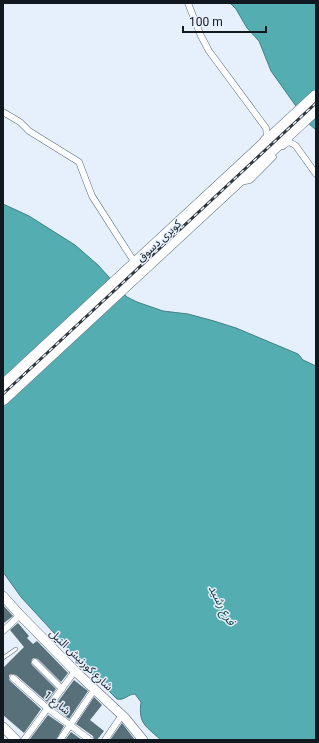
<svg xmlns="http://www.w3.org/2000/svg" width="319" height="743" font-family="Roboto,'Noto Sans Arabic',sans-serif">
  <rect width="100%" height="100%" fill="#e5f0fc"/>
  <g fill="#54adb0" stroke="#408084">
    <polygon points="230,3 316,3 316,130 308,123 271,71 259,41 247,28 236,9"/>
    <path d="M3 204 29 216 75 245 98 265 127 297 137 302 163 311 188 314 214 321 236 328 298 354 303 360 316 366V740H161C146 726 138 724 141 702L135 694C128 694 124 701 117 699L88 670 21 597 3 572Z"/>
  </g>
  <g fill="#57707a">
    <polygon points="3,605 13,616 4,623 3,622"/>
    <polygon points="18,623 29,636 27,638 33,644 37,641 68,673 61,682 38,659 34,658 32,659 31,663 32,665 56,689 47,702 16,675 12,674 9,675 9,679 10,681 41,709 24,733 3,715 3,668 24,647 10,630"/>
    <polygon points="74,680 88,691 69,719 54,707"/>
    <polygon points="94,697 102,705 90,720 104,731 97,740 94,740 93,736 76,724"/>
    <polygon points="48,715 64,726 56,740 31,740 30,739"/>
    <polygon points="122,723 135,740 110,740"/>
    <polygon points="71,732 82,740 65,740"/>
  </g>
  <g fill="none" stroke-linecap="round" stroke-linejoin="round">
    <g stroke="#5c6d7e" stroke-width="4">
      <polyline id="lane" points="3,658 16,649"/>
    </g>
    <g stroke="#5c6d7e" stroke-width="7">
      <g id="street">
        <polyline points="188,3 201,36 209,51 266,128 267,136 264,139"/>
        <polyline points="3,112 20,122 29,131 79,162 92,196 135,263"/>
        <path d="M283 146C288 141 291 142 296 146L316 174"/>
        <polyline points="240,182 250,180 273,157"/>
        <polyline points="3,631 20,615"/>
        <polyline points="35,662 62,689"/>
        <polyline points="13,678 47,708 90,740"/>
        <polyline points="24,740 75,671"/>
        <polyline points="60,740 94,690"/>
        <polyline points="105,740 122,715"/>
      </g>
    </g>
    <g stroke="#5c6d7e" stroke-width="10">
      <g id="secondary">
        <polyline points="3,596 20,615 75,671 125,718 143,740"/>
        <polyline points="3,727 16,740"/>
      </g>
    </g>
    <g stroke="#5c6d7e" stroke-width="13">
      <g id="highway">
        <polyline points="3,386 316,96"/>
        <polyline points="3,399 316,109"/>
      </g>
    </g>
    <use href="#lane" stroke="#fff" stroke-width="3"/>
    <use href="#street" stroke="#fff" stroke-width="6"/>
    <use href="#secondary" stroke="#fff" stroke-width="9"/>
    <use href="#highway" stroke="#fff" stroke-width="12"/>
    <g stroke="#2f373f" stroke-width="3">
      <polyline id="rail" points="3,394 316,103"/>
    </g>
    <use href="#rail" stroke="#e5f0fc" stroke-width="1.5" stroke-dasharray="4.5" stroke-linecap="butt"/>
  </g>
  <g text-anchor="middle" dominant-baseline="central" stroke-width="3" stroke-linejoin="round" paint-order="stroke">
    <g font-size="11" fill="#11181f" stroke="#e5f0fc">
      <text transform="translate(159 241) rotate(-43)">كوبرى دسوق</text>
      <text transform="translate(81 660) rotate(44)">شارع كورنيش النيل</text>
      <text transform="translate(57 703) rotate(39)">شارع 1</text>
    </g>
    <g font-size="12" font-style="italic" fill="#194344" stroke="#e5f0fc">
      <text transform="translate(222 605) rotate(62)">فرع رشيد</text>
    </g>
  </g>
  <rect width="319" height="743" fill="none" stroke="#11181f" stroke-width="8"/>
  <path d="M183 26v6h83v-6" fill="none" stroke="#11181f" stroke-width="2"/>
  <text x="189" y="26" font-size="12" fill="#11181f" stroke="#e5f0fc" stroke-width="3" paint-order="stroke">100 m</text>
</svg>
